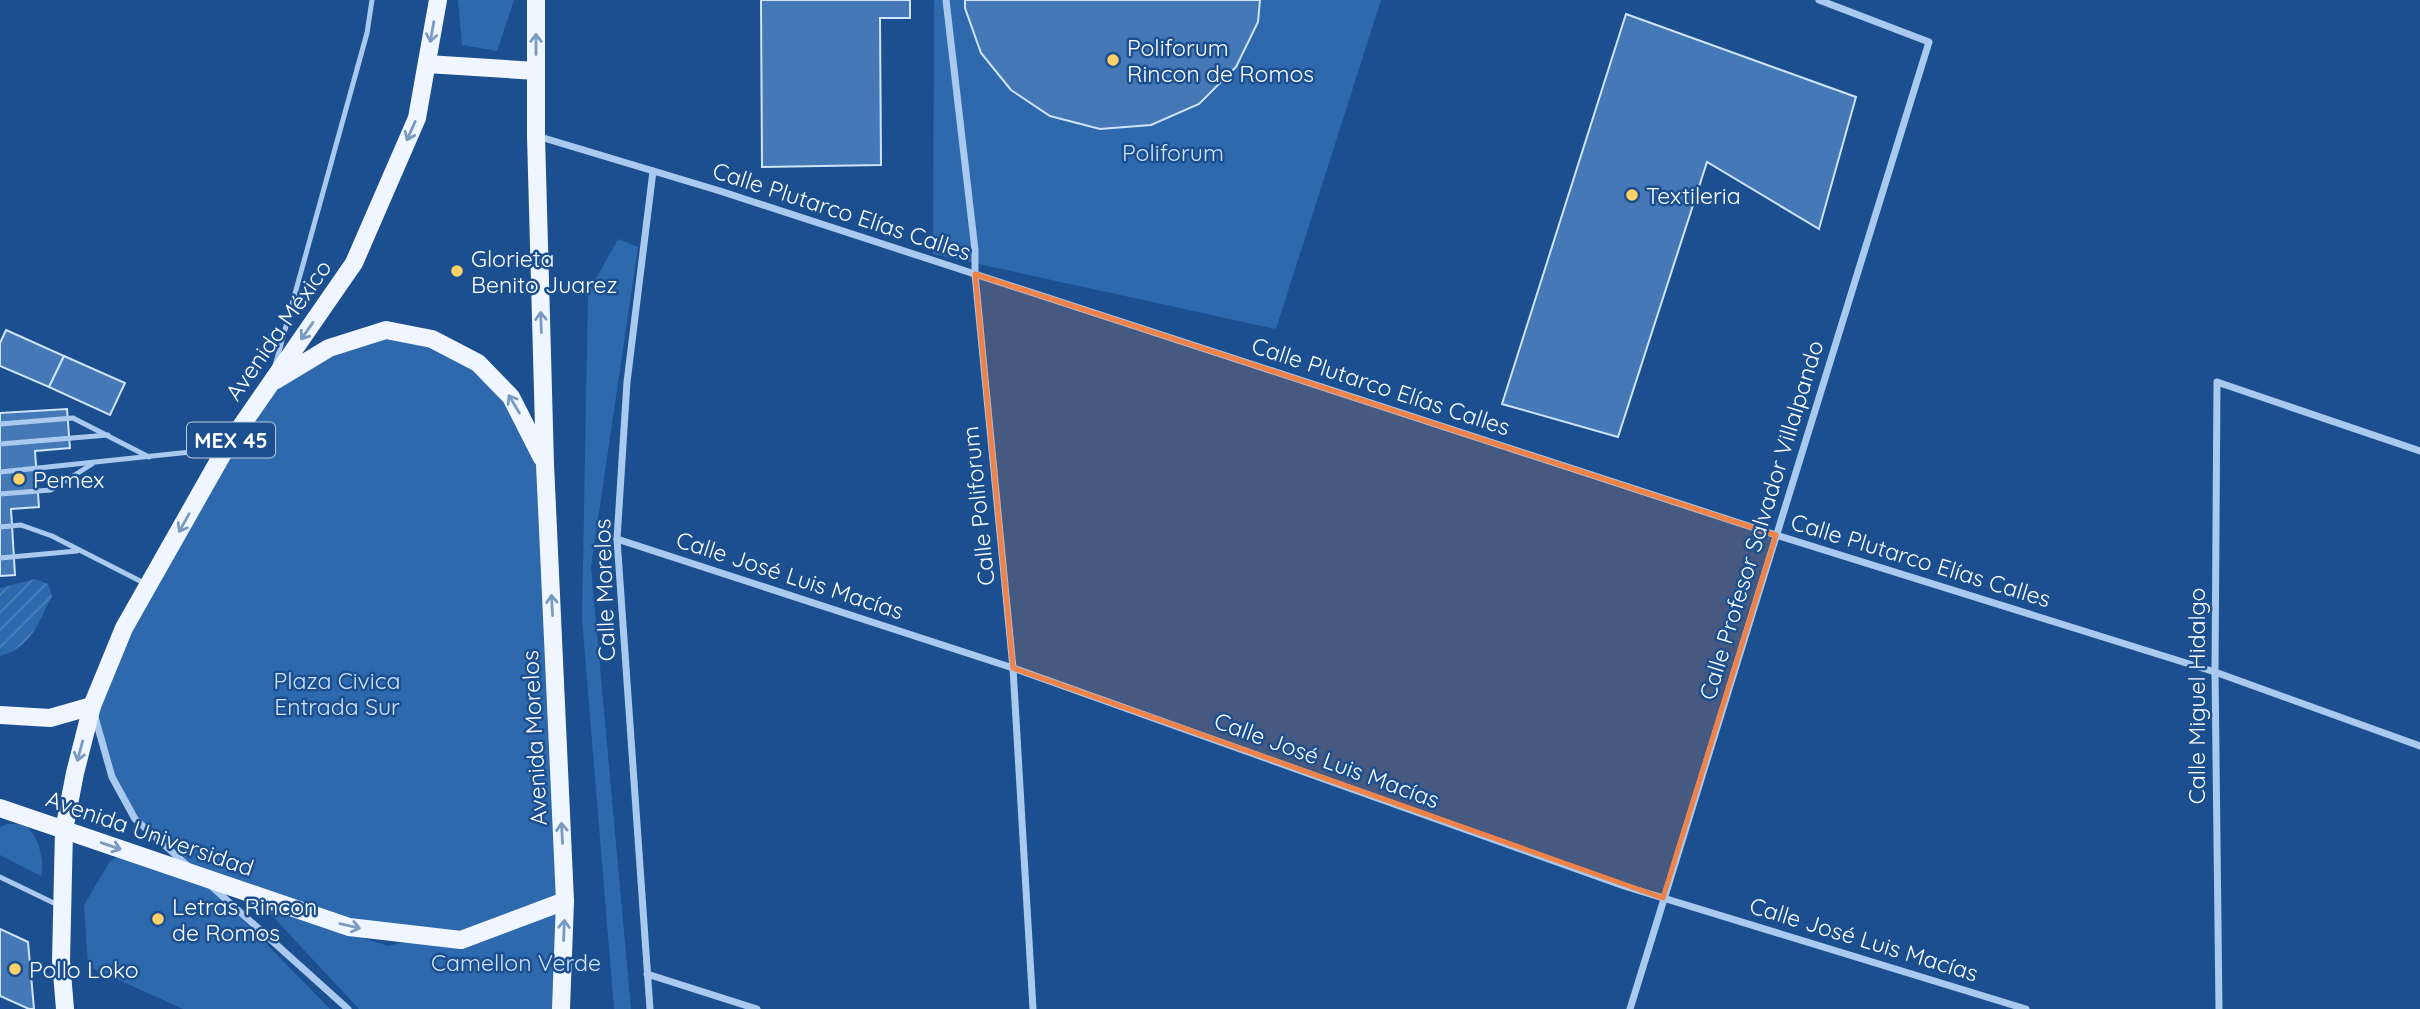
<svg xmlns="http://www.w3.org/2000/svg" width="2420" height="1009" font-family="Quicksand,sans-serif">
  <defs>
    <pattern id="garden-furrows" width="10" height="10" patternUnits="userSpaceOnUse" patternTransform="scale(1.75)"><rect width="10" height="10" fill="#2e69ad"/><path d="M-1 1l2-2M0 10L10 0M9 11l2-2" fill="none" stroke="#4d80b9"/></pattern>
  </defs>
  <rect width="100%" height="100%" fill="#1b4f8f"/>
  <g fill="#2e69ad">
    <polygon points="458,0 514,0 497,51 462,45"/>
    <polygon points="934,0 1381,0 1276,329 933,254"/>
    <polygon points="618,239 638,247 591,567 631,1009 614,1009 582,619 588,293"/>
    <polygon points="386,330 478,363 545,464 561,1009 359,1009 262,905 388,946 423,937 349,927 202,878 330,1009 183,1009 88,966 84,905 110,861 128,852 198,875 135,819 112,777 92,706 124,628 270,384"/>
    <path d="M7 824C15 824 22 823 29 829 39 839 45 863 41 876L0 855V827Z"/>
  </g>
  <path fill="url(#garden-furrows)" d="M35 579 48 584 52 596C38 623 32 647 0 656V588Z"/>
  <g fill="#4478b7" stroke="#cfe3fa" stroke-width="2">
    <polygon points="761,0 910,0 910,18 880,18 881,165 762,167"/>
    <polygon points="965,0 1260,0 1258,22 1236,67 1199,104 1151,125 1100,129 1050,116 1011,90 981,53 965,8"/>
    <polygon points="1626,14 1856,97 1819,229 1707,162 1618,437 1502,404"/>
    <polygon points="6,330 64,356 49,387 0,366 0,343"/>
    <polygon points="64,356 125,383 110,415 49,387"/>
    <polygon points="67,409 70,448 35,451 39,507 11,509 15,575 0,576 0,413"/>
    <polygon points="0,929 28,942 34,1009 29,1009 0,996"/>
  </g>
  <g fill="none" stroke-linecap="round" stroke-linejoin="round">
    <g stroke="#a9c9ee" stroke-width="5">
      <polyline points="275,366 367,33 372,0"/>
      <polyline points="0,424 73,418 149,457"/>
      <polyline points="0,444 108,435"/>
      <polyline points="0,472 219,449"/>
      <polyline points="0,494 51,490 92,464"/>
      <polyline points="0,527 21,525 52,536 144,583"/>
      <polyline points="0,558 77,551"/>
      <polyline points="0,877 60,906"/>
    </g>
    <g stroke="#a9c9ee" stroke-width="7">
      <polyline points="946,0 975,250 975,274 1013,668 1033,1009"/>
      <polyline points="537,136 720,191 1776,535 2215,672 2420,746"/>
      <polyline points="617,539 1013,668 1624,886 2026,1009"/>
      <polyline points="95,717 112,777 135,819 188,866"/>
      <polyline points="210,885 348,1009"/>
      <polyline points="647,974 757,1009"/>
      <polyline points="650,1009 617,539 627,382 653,171"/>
      <polyline points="1630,1009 1929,42 1819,0"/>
      <polyline points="2219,1009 2215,672 2217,382 2420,451"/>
    </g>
    <g stroke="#f0f6ff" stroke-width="18">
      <polyline points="536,0 536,136 545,464 565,901 561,1009"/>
      <polyline points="427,64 536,71"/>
      <polyline points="276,380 329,348 386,330 432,339 478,363 511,397 542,458"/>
      <polyline points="0,715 50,718 92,706"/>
      <polyline points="0,808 349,927 461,940 565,901"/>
      <polyline points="65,1009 61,961 64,830 75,773 92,706 124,628 226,448 354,263 417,118 438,0"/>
    </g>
  </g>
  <defs><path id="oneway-shaft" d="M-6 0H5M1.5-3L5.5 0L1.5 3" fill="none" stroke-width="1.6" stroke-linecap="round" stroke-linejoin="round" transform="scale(1.75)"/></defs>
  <g stroke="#7b9ac1">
    <use href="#oneway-shaft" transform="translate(432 32) rotate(100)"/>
    <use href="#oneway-shaft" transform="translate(536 44) rotate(-90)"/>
    <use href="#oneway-shaft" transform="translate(411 131) rotate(114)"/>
    <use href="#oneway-shaft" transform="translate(541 322) rotate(-92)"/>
    <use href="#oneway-shaft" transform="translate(307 331) rotate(125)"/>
    <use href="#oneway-shaft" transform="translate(514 404) rotate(-121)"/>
    <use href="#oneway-shaft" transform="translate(184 523) rotate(119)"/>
    <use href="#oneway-shaft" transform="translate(552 605) rotate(-93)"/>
    <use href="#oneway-shaft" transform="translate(80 751) rotate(105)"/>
    <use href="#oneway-shaft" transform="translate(562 833) rotate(-93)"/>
    <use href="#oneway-shaft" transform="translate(111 846) rotate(19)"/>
    <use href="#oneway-shaft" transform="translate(350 926) rotate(13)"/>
    <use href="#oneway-shaft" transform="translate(564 930) rotate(-88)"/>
  </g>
  <path fill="#ee8249" fill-opacity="0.2" stroke="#ee8249" stroke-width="5" stroke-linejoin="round" d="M975 274 1776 535 1663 898 1013 668Z"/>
  <g fill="#ffd166" stroke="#1b4f8f" stroke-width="2.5">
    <circle cx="1113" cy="60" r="7"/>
    <circle cx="1632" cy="195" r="7"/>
    <circle cx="457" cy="271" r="7"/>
    <circle cx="19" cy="479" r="7"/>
    <circle cx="158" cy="919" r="7"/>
    <circle cx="15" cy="969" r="7"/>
  </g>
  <g text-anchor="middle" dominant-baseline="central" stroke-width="5" stroke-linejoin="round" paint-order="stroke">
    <rect fill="#1b4f8f" stroke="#bbcadd" stroke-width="2" x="187" y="422.5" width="88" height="35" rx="5"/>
    <g font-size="21" font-weight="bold" fill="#fff">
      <text x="231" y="440">MEX 45</text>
    </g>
    <g font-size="23" fill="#fff" stroke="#1b4f8f" text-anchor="start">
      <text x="1127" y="47">Poliforum<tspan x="1127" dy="26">Rincon de Romos</tspan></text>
      <text x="1646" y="195">Textileria</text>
      <text x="471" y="258">Glorieta<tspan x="471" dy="26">Benito Juarez</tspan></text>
      <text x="33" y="479">Pemex</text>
      <text x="172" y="906">Letras Rincon<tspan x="172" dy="26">de Romos</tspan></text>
      <text x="29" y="969">Pollo Loko</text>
    </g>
    <g font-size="23" fill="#cfe3fa" stroke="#1b4f8f">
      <text x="1173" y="152">Poliforum</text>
      <text x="337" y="680">Plaza Civica<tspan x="337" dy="26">Entrada Sur</tspan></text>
      <text x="516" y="962">Camellon Verde</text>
    </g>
    <g font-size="23" fill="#fff" stroke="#1b4f8f">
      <text transform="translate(842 211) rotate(18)">Calle Plutarco Elías Calles</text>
      <text transform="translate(278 330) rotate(-55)">Avenida México</text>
      <text transform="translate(1381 386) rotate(18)">Calle Plutarco Elías Calles</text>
      <text transform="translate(978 506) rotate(-96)">Calle Poliforum</text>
      <text transform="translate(1761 520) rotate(-73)">Calle Profesor Salvador Villalpando</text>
      <text transform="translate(1921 560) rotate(17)">Calle Plutarco Elías Calles</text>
      <text transform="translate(790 575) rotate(18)">Calle José Luis Macías</text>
      <text transform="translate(604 590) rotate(-92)">Calle Morelos</text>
      <text transform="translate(2196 696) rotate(-90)">Calle Miguel Hidalgo</text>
      <text transform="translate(534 738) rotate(-93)">Avenida Morelos</text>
      <text transform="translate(1327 760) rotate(20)">Calle José Luis Macías</text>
      <text transform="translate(150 833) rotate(19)">Avenida Universidad</text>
      <text transform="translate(1864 939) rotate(17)">Calle José Luis Macías</text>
    </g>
  </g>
</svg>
